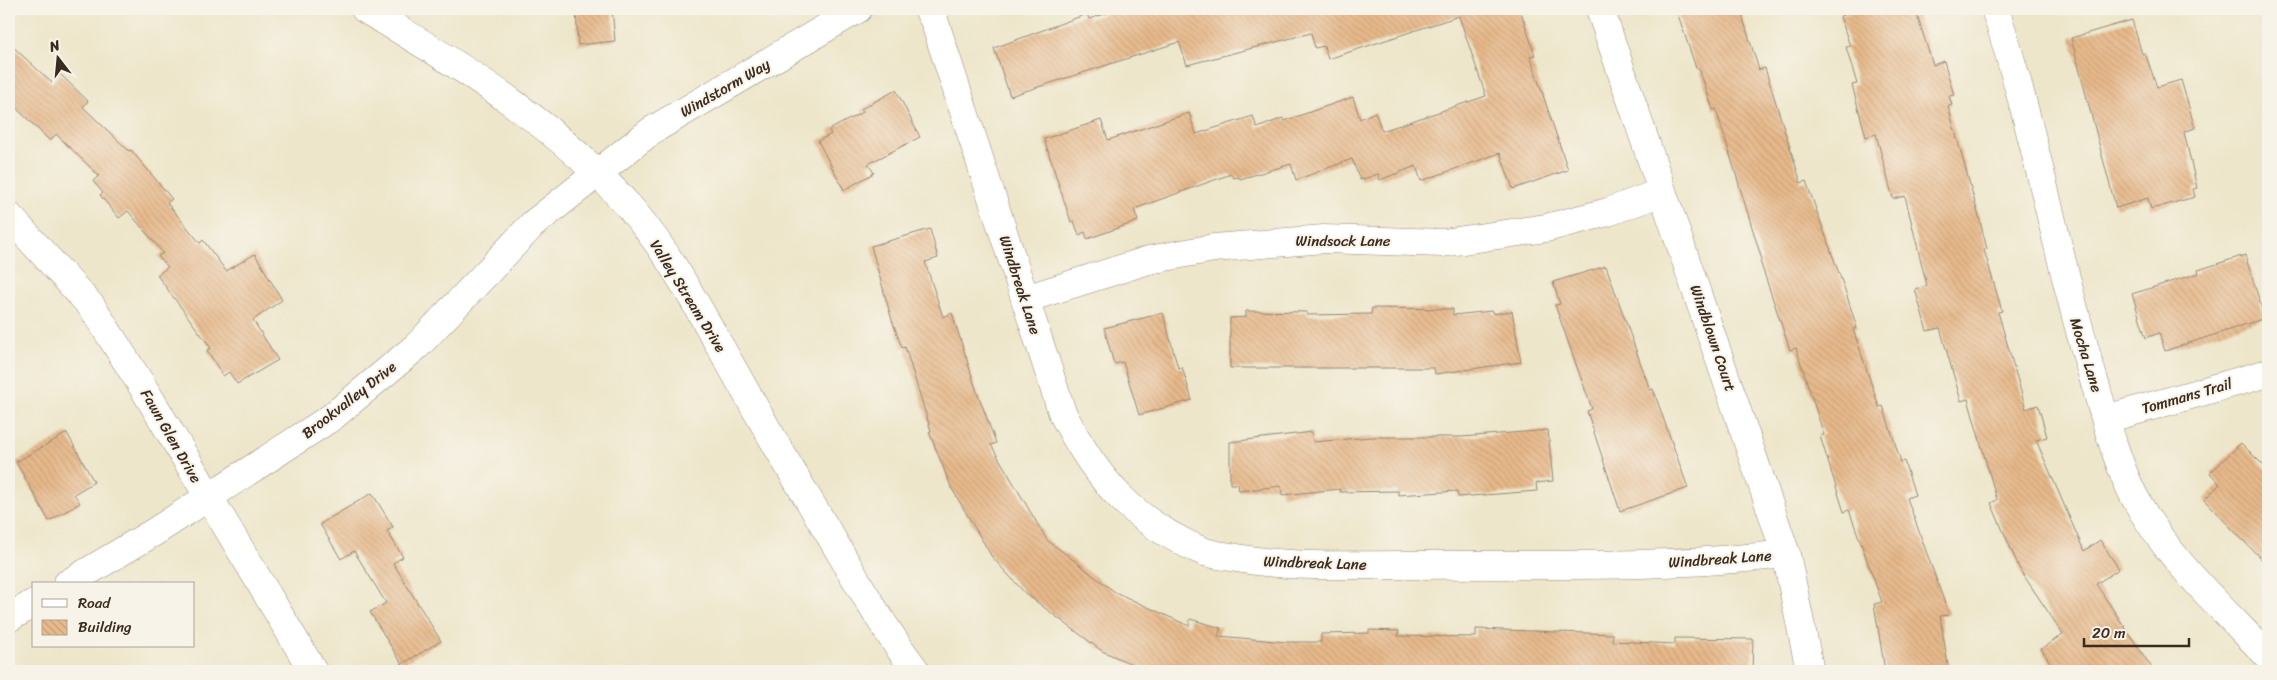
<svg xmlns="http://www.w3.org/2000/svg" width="2277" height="680" font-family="Sriracha,sans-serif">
  <defs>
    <pattern id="building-back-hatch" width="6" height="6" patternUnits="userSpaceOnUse" patternTransform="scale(1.25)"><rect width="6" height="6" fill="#e7b98b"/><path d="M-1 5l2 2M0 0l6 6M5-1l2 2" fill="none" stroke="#c79f78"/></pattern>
  </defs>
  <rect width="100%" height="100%" fill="#f7f3e8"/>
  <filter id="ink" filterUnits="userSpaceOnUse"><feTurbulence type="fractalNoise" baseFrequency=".02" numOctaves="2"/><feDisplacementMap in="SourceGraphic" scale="10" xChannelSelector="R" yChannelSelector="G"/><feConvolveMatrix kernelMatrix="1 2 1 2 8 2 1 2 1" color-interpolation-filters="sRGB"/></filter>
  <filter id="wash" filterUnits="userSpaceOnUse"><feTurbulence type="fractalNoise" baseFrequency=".0096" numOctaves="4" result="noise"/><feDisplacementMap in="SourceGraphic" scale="20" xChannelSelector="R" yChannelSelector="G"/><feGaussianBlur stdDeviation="1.12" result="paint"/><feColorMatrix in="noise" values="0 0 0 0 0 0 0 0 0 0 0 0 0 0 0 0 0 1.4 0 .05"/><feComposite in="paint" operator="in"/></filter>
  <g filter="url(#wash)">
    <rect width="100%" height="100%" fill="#ede6ca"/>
    <g id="blocks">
      <g fill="url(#building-back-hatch)">
        <polygon points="576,9 612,9 615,41 578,45"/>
        <polygon points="1120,9 1520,9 1535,55 1530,56 1568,170 1513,189 1500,153 1421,181 1416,166 1380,180 1378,174 1360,180 1352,159 1296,180 1291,164 1240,179 1238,177 1233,178 1231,174 1134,209 1138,221 1087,239 1085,232 1079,235 1074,221 1071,222 1044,139 1101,120 1108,140 1189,113 1196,134 1253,116 1257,128 1283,118 1284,121 1353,97 1360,119 1375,112 1382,131 1486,96 1459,16 1328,59 1324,46 1315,48 1311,33 1187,65 1179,42 1010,96 994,48 1087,14 1089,19"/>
        <polygon points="1676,9 1740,9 1759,70 1765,68 1801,183 1806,181 1846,293 1857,328 1853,329 1879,407 1883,406 1901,462 1904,461 1915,495 1907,498 1949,615 1940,616 1949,671 1885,671 1874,604 1882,602 1849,510 1844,512 1820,436 1824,435 1796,348 1790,350 1760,261 1762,260 1716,109 1713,110 1699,68 1696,68"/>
        <polygon points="1862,9 1915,9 1933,65 1944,61 1954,95 1949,96 1952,105 1948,106 1979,217 1987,249 1984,250 2002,311 1998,312 2026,409 2038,405 2047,437 2036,440 2084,551 2100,540 2119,569 2096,584 2154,671 2056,671 2041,649 2063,634 2020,570 1991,503 1997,500 1968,399 1961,401 1940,328 1927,331 1915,289 1927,286 1905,196 1893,199 1876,134 1866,137 1852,85 1857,84 1846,47 1850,46 1840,16"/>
        <polygon points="2132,20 2142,54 2145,53 2157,87 2181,80 2195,128 2184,132 2197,188 2193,189 2195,197 2151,209 2148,198 2116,208 2071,38"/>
        <polygon points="9,43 52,83 60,74 88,101 83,107 129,151 131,150 172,199 167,203 200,243 203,240 226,271 255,254 282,300 253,320 278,360 237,384 229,372 223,376 207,350 211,348 157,275 168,267 158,256 163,253 128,211 119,218 100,195 103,193 93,181 99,176 56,134 50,141 9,101"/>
        <polygon points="896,90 920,137 868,164 874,173 844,190 818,141 831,134 829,130 863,112 861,109"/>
        <polygon points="930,229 938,258 925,262 943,317 952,313 976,389 996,443 991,445 1047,540 1115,592 1189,626 1190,619 1221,628 1218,636 1287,642 1321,642 1321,634 1369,633 1369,630 1399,631 1398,636 1476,637 1476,629 1613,634 1612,641 1675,644 1675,638 1753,639 1752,671 1148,671 1102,651 1025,593 992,557 952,489 929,432 931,431 905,347 902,348 891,317 871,246"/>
        <polygon points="2245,255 2265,318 2165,351 2159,333 2146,338 2132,294 2199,273 2198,270"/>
        <polygon points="1606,266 1650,390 1653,389 1688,488 1620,511 1587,411 1592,409 1555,305 1560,304 1553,282"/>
        <polygon points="1372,308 1453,309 1453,315 1492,311 1493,314 1512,311 1521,362 1435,374 1434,368 1230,368 1230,318 1246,317 1246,311 1307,312 1307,315 1371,314"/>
        <polygon points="1163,313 1178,368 1182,367 1192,400 1139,415 1123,362 1114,364 1104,328"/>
        <polygon points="1548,430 1553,481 1536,483 1537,491 1458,497 1457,491 1398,495 1398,491 1340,492 1340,489 1282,495 1281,486 1239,491 1238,484 1230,484 1230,442 1312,432 1313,442 1371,437 1462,437"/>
        <polygon points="67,433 94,482 74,494 80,503 49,521 16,462"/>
        <polygon points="2241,443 2268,470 2268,566 2204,500 2220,484 2210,473"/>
        <polygon points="372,493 393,527 387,531 403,557 393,563 441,641 402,664 370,612 386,603 354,551 341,559 320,524"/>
      </g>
    </g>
  </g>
  <g filter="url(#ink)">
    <use href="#blocks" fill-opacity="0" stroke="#948874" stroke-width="1"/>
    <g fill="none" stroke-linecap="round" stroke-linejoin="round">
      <g stroke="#948874" stroke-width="29">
        <g id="street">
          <path d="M928 9 934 20 1062 412C1095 478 1132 521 1202 551 1212 555 1226 556 1237 558 1292 568 1350 565 1406 565 1533 564 1661 569 1786 554"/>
          <polyline points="1600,9 1786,554 1810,671"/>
          <path d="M1995 9C2035 129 2056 255 2093 377 2104 414 2114 453 2130 488 2161 553 2219 605 2268 656"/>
          <polyline points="9,216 92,307 146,392 313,671"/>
          <polyline points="1025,299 1149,260 1214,248 1324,239 1443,243 1546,228 1608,212 1662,192"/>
          <polyline points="2106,419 2268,373"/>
          <polyline points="67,584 156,531 332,417 417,346 533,224 651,131 858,9"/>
          <polyline points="9,618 34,603"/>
        </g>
      </g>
      <g stroke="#948874" stroke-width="29">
        <path id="secondary" d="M365 9C463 68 556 122 632 210 671 255 699 310 729 362 762 421 796 479 831 537 858 583 884 629 916 671"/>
      </g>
      <use href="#street" stroke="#fff" stroke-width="28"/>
      <use href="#secondary" stroke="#fff" stroke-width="28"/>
    </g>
  </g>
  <g text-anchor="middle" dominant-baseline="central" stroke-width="4" stroke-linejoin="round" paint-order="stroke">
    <g font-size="15" fill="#3b2a1e" stroke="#f7f3e8">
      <text transform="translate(725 88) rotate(-30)">Windstorm Way</text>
      <text x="1343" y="241">Windsock Lane</text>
      <text transform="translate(1020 285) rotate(72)">Windbreak Lane</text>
      <text transform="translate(688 296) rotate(58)">Valley Stream Drive</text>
      <text transform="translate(1713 338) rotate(71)">Windblown Court</text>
      <text transform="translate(2086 355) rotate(73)">Mocha Lane</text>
      <text transform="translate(2187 396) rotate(-16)">Tommans Trail</text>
      <text transform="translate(349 400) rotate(-38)">Brookvalley Drive</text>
      <text transform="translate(171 436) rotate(60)">Fawn Glen Drive</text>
      <text transform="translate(1720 559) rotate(-4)">Windbreak Lane</text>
      <text transform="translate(1315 563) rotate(2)">Windbreak Lane</text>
    </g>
  </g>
  <rect width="2277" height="680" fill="none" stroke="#f7f3e8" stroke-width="30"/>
  <rect x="32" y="582" width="162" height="65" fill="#f7f3e8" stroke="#aca397"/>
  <rect x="42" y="599" width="25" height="8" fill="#ffffff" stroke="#aca397"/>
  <text x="78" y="608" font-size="15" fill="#3b2a1e">Road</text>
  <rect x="42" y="620" width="25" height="15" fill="url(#building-back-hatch)" stroke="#aca397"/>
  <text x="78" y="632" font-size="15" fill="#3b2a1e">Building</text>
  <g transform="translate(58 58) rotate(344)" stroke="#f7f3e8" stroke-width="4" paint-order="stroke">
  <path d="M0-4L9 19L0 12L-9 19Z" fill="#3b2a1e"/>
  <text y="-8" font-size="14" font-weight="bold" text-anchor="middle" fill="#3b2a1e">N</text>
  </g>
  <path d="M2084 638v8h105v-8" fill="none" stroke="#3b2a1e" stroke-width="2.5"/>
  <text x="2092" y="638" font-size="15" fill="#3b2a1e" stroke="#f7f3e8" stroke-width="4" paint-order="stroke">20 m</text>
</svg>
